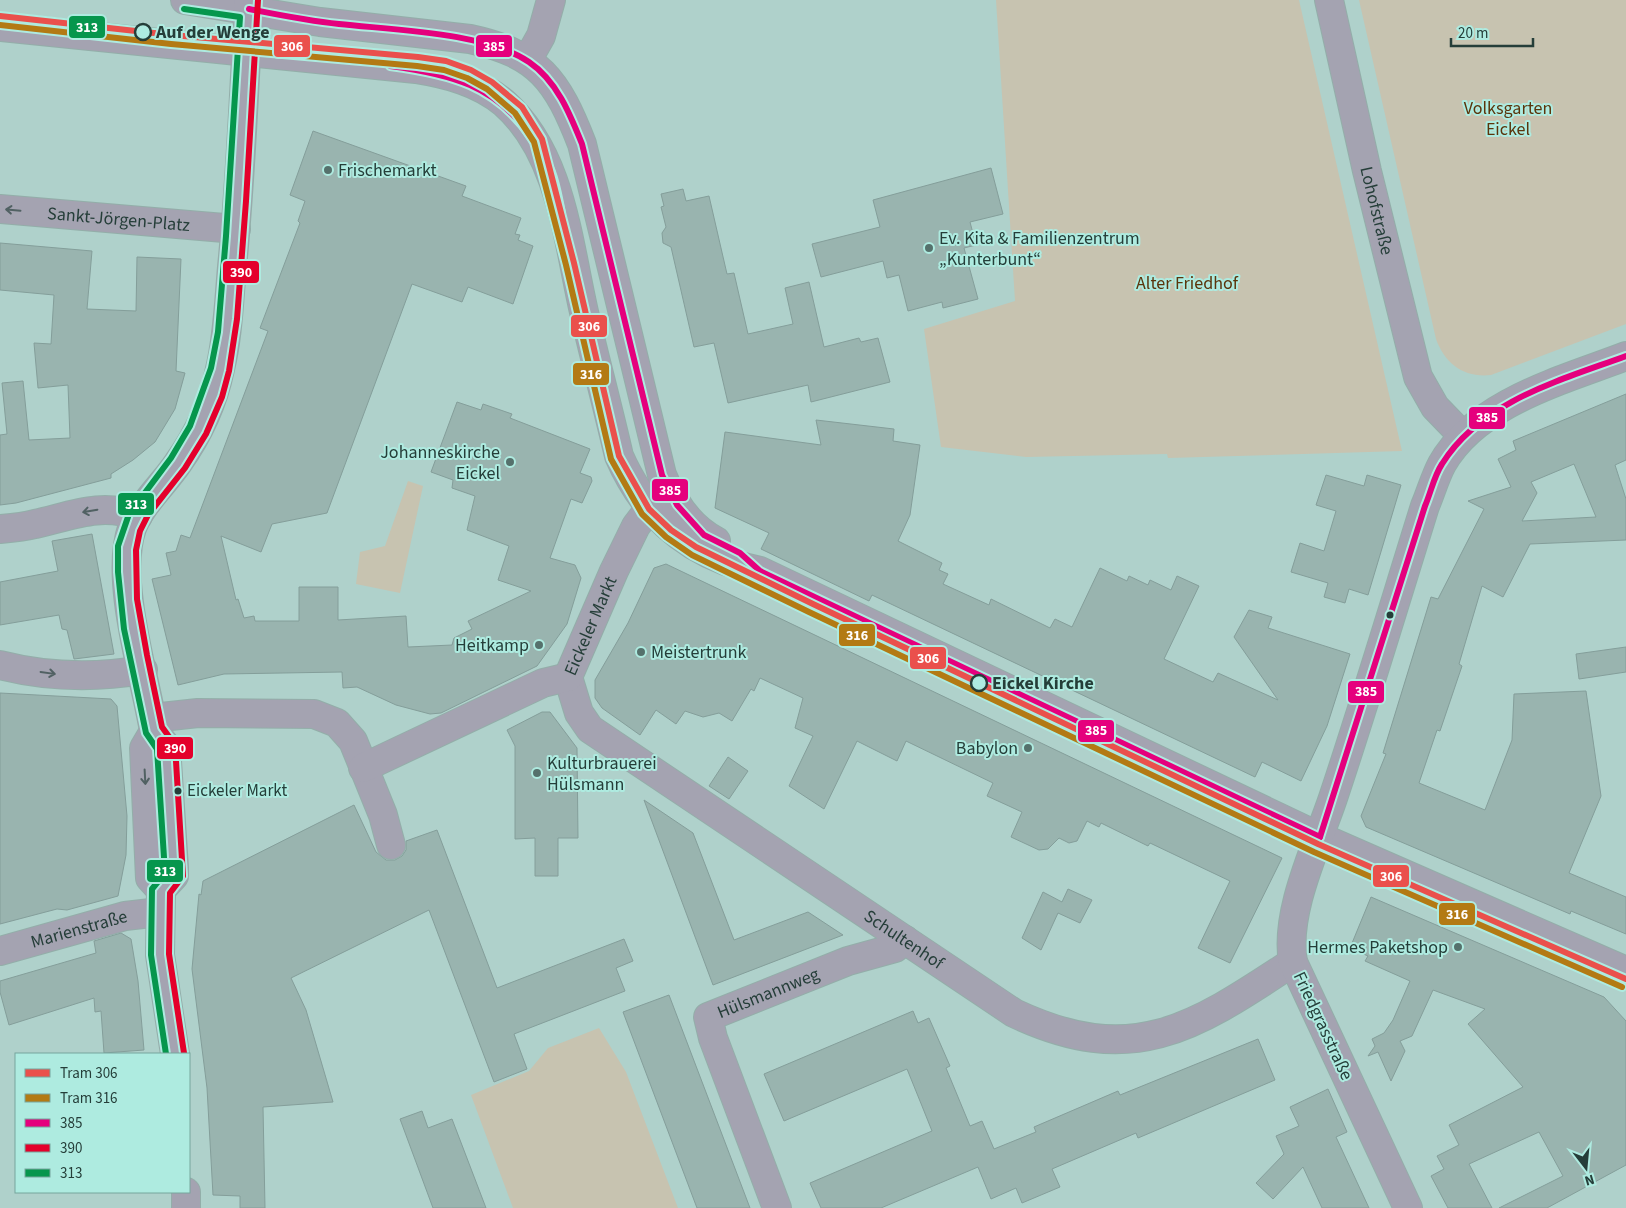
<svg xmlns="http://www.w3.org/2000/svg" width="1626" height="1208" font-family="'Source Sans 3',sans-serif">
  <rect width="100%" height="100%" fill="#afd1cb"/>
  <g fill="#c7c3b0">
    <polygon points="996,0 1299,0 1402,451 1168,458 1167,454 1026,457 941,447 924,329 1015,301"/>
    <path d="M1359 0H1626V324L1491 375C1464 378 1445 364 1436 339Z"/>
    <polygon points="408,481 423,486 400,593 356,584 360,552 385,546"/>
    <polygon points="599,1028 626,1072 678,1208 513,1208 471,1095 529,1071 548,1048"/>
  </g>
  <g fill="#99b4af" stroke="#849e9a" fill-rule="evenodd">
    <polygon points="313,131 466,186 462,196 521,218 515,234 520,235 518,240 533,246 513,304 468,287 462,302 412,284 327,513 272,524 261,552 221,536 236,600 238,599 244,618 254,616 255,621 299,621 299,587 338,587 338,620 406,616 408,647 452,645 454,638 472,629 468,621 531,591 498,580 509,546 467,530 475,496 452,488 453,480 431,472 457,402 481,410 483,404 512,414 510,418 590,449 580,473 591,477 592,481 582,503 571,499 550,558 575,565 581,578 567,624 537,666 441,713 430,714 396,705 357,687 343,688 342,672 224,674 178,685 152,579 171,575 166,553 176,551 181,535 190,538 268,331 260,328 300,223 298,221 305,201 290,195"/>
    <polygon points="991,168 1003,214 970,222 976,245 964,248 978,299 943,308 942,302 908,311 899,275 887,278 883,261 821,277 812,244 880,227 873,200"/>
    <polygon points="683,189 686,201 709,196 727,274 734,273 748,334 793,324 785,288 809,282 824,347 859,338 861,342 878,338 890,382 811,402 808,385 728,403 714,343 694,347 671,247 663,243 662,233 666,227 661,207 664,206 661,194"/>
    <polygon points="0,243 92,251 87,309 136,311 137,257 181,259 176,371 185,373 175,409 155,442 133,460 111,474 111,478 16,503 0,505 0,435 7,434 2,383 23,381 29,440 70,438 68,385 38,388 34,343 51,344 54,295 0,290"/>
    <path d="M1626 394V460L1615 465 1626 499V540L1530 544 1503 597 1482 586 1459 664 1462 666 1440 731 1437 730 1419 783 1485 810 1512 740 1514 694 1586 691 1601 796 1569 873 1626 897V934L1571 911 1570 914 1366 827 1361 816 1386 754 1383 753 1431 597 1438 599 1484 509 1468 501 1511 487 1498 459 1516 450 1513 441ZM1574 464 1596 517 1522 521 1537 493 1531 482Z"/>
    <polygon points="816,420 894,429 893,441 920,445 910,515 898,541 942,563 939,570 948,574 943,584 989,605 991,599 1050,628 1055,619 1072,627 1100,568 1127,581 1129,576 1148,585 1150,580 1171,590 1177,576 1199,586 1164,659 1213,682 1218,673 1278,700 1234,637 1249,610 1272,617 1268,628 1350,654 1327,726 1301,781 1262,762 1255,777 872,595 869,601 761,549 769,533 715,508 725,432 821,445"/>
    <polygon points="1326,475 1364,486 1367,475 1401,485 1368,595 1349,589 1345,603 1324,597 1328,583 1291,572 1300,543 1324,551 1336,511 1316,505"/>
    <polygon points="92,534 114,654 74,659 67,630 62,629 59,615 0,625 0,582 58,571 52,541"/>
    <polygon points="666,564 1282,858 1230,963 1198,948 1230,881 1150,843 1148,846 1101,823 1099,827 1087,821 1077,841 1069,843 1059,838 1048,849 1039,850 1011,837 1022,812 987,796 993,783 906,741 897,761 857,741 824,809 789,786 813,736 795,728 803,698 760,678 754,691 751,689 732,721 719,713 703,717 685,711 676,724 656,710 640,735 602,708 595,698 595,680 628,623 654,568"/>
    <polygon points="1626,647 1626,672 1579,679 1576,654"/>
    <polygon points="0,693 111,699 117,706 127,816 126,855 118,896 67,910 57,909 0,924"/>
    <polygon points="542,712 550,712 577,748 578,838 558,838 558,876 535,876 535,838 515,839 515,746 507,730"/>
    <polygon points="728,757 748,771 729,799 709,786"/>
    <polygon points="644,800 693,833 734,940 808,912 843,935 713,985"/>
    <polygon points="354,805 376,852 386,860 395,860 402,856 406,850 406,841 437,830 497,988 624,939 633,961 616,968 625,991 514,1034 527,1069 494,1082 429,910 291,978 306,1010 333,1102 263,1107 265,1208 240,1208 240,1196 213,1195 207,1088 192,969 199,894 201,895 203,881"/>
    <polygon points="1068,889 1092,900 1080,923 1058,913 1041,950 1022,938 1043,892 1062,902"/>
    <polygon points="1371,897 1604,997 1626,1021 1626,1165 1547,1208 1499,1208 1563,1176 1539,1132 1469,1164 1492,1208 1448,1208 1431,1176 1444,1169 1437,1156 1459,1145 1449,1125 1523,1087 1468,1024 1485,1009 1433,990 1412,1036 1400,1041 1405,1051 1391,1081 1378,1052 1368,1056 1375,1046 1372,1039 1384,1033 1393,1020 1410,981 1365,961 1368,956 1350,948"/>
    <polygon points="121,933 131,939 138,981 144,1050 104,1053 101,1011 95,1012 94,998 9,1025 0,992 0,981 96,953 94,941"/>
    <polygon points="669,995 750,1208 697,1208 623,1012"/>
    <polygon points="913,1011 918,1023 929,1018 950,1066 946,1068 970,1126 982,1121 994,1149 1036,1132 1034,1127 1118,1091 1120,1095 1258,1039 1275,1080 1138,1138 1136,1133 1052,1169 1060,1187 1022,1203 1016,1188 991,1199 978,1167 881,1208 821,1208 810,1183 932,1131 922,1106 907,1069 784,1121 764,1074"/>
    <polygon points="1328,1089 1347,1132 1336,1137 1369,1208 1322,1208 1303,1167 1273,1199 1256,1183 1284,1154 1276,1136 1299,1126 1290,1107"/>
    <polygon points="422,1111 428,1128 452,1119 486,1208 433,1208 400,1119"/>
  </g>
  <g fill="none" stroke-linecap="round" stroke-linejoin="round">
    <g stroke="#93aea9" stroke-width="30">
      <g id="minor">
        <path d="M185 0 320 22 470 39C539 54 557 80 582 144L662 475C673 502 689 527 716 541"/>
        <path id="s1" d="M1329 0 1367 171 1418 377 1435 407 1463 436"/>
        <path d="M0 27 416 69C447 74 479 82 504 103 561 153 568 242 584 312 595 360 608 408 619 456 646 518 693 557 760 571L1320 837 1626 971"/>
        <polyline points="528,59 541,36 551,0"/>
        <path id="s2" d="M0 209 236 229"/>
        <path d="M0 529C12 528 24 527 35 524 71 516 101 502 138 516"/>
        <path d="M0 665C47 677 95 678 143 670"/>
        <path id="s3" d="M568 677 579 713 590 729 1014 1013C1133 1069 1193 1028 1293 962"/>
        <path id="s4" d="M568 677 614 571 636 526 649 509"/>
        <polyline points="152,718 198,713 314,714 337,723 353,741 383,815 391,845"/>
        <polyline points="154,731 144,748 150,878 161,890"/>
        <polyline points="363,768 543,683 568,677"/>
        <path id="s5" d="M0 951 125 916 160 912"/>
        <path d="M175 1054 160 955 161 890 174 876V868L166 746 154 731C145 677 114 579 132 528 141 504 164 484 178 463 198 435 213 403 220 369 228 336 229 301 232 267 241 178 244 89 249 0"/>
        <polyline points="186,1208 186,1192"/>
        <path id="s6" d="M777 1208 713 1038 708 1017 848 961 895 948 905 940"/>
        <path d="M1408 1208 1293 962C1284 911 1318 844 1334 795 1366 699 1395 602 1425 506 1431 492 1435 477 1442 464 1477 402 1564 380 1626 356"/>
      </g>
    </g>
    <use href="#minor" stroke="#a4a3b1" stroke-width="28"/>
    <g stroke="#aeebe0" stroke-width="10">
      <g id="bus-1">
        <path d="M249 9C279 15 309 21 339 24 393 30 485 32 529 62 557 81 570 114 582 144L662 475 677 505 704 535 740 553 760 571 1320 837"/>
        <path d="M390 66C450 74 496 85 532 138 539 149 546 160 551 172 556 185 558 199 561 213"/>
        <path d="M1320 837 1425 506C1431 492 1434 476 1442 464 1481 401 1561 380 1626 356"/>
      </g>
    </g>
    <g stroke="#aeebe0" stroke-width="10">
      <polyline id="bus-2" points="184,1053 169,954 170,893 183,876 175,745 162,727 147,655 137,599 136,550 140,531 148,515 185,468 206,434 222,397 229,371 237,319 246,201 258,0"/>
    </g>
    <g stroke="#aeebe0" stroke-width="10">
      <g id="bus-3">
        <polyline points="1,18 247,44"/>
        <polyline points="166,1054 151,955 152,889 165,873 157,749 146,733 124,629 118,572 118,546 129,514 171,458 190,426 211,368 218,332 226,236 240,17 184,9"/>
      </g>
    </g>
    <use href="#bus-1" stroke="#e5007d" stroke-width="6"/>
    <use href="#bus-2" stroke="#e4002b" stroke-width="6"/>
    <use href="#bus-3" stroke="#06964d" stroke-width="6"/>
    <g stroke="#aeebe0" stroke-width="10">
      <polyline id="tram-1" points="0,16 172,35 418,57 446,61 471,70 492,82 522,107 542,139 574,263 619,456 649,509 671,530 696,547 813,604 1318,844 1626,979"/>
    </g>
    <g stroke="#aeebe0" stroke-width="10">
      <polyline id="tram-2" points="0,25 171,44 417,66 444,70 467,78 487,89 515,113 534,142 566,265 611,459 642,514 666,537 692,555 809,612 1314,852 1622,987"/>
    </g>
    <use href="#tram-1" stroke="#ea504c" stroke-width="6"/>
    <use href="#tram-2" stroke="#b37a14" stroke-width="6"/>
  </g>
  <defs><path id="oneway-shaft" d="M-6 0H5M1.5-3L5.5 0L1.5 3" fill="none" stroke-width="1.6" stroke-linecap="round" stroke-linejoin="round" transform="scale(1.25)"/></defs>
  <g stroke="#516163">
    <use href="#oneway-shaft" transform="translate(13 210) rotate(-175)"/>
    <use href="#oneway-shaft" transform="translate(90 511) rotate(170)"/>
    <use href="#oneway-shaft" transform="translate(48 673) rotate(8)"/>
    <use href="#oneway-shaft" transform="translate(145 777) rotate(87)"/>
  </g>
  <g fill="#aeebe0" stroke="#253e39" stroke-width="2.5">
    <circle cx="143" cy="32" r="8"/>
    <circle cx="979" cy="683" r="8"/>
  </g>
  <g fill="#55716c" stroke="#aeebe0" stroke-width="2">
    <circle cx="328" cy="170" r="5"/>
    <circle cx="929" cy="248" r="5"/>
    <circle cx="510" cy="462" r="5"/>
    <circle cx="539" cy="645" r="5"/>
    <circle cx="641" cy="652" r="5"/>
    <circle cx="1028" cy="748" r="5"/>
    <circle cx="537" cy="773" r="5"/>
    <circle cx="1458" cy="947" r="5"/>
  </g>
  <g fill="#253e39" stroke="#aeebe0" stroke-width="2">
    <circle cx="1390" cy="615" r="4.5"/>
    <circle cx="178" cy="791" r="4.5"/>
  </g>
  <g text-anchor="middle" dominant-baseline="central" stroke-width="4" stroke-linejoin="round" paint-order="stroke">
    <g font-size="17" fill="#253e39" stroke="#aeebe0" text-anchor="start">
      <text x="187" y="791">Eickeler Markt</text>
    </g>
    <g font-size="18" font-weight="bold" fill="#253e39" stroke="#aeebe0" text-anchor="start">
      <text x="156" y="32">Auf der Wenge</text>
      <text x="992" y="683">Eickel Kirche</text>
    </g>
    <g font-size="18" fill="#5b340b" stroke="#aeebe0">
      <text x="1508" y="108">Volksgarten<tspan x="1508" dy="21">Eickel</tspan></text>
      <text x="1187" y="283">Alter Friedhof</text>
    </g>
    <g font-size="18" fill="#253e39" stroke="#aeebe0" text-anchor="start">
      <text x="338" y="170">Frischemarkt</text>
      <text x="939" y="238">Ev. Kita &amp; Familienzentrum<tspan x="939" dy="21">„Kunterbunt“</tspan></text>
      <text x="500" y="452" text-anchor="end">Johanneskirche<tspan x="500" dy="21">Eickel</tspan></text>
      <text x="529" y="645" text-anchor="end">Heitkamp</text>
      <text x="651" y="652">Meistertrunk</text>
      <text x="1018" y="748" text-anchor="end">Babylon</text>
      <text x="547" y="763">Kulturbrauerei<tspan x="547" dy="21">Hülsmann</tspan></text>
      <text x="1448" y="947" text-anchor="end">Hermes Paketshop</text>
    </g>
    <g font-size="18" fill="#253e39" stroke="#aeebe0">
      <text stroke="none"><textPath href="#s1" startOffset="216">Lohofstraße</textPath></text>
      <text stroke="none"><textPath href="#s2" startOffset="119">Sankt-Jörgen-Platz</textPath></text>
      <text stroke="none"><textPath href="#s4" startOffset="56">Eickeler Markt</textPath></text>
      <text stroke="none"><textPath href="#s5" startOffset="82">Marienstraße</textPath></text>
      <text stroke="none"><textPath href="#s3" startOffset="435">Schultenhof</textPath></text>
      <text stroke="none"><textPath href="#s6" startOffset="268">Hülsmannweg</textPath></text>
      <text transform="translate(1323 1026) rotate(65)">Friedgrasstraße</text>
    </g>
  </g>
  <g stroke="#aeebe0" stroke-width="2">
    <rect x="68" y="15" width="38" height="24" rx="5" fill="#06964d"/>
    <rect x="273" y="34" width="38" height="24" rx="5" fill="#ea504c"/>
    <rect x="475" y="34" width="38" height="24" rx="5" fill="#e5007d"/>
    <rect x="222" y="260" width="38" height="24" rx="5" fill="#e4002b"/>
    <rect x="570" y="314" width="38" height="24" rx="5" fill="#ea504c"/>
    <rect x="572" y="362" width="38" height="24" rx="5" fill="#b37a14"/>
    <rect x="1468" y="406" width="38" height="24" rx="5" fill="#e5007d"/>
    <rect x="651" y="478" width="38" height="24" rx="5" fill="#e5007d"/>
    <rect x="117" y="492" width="38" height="24" rx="5" fill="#06964d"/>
    <rect x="838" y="623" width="38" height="24" rx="5" fill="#b37a14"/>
    <rect x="909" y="646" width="38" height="24" rx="5" fill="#ea504c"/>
    <rect x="1347" y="680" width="38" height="24" rx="5" fill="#e5007d"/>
    <rect x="1077" y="719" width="38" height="24" rx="5" fill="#e5007d"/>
    <rect x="156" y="736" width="38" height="24" rx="5" fill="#e4002b"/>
    <rect x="146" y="859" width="38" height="24" rx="5" fill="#06964d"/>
    <rect x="1372" y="864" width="38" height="24" rx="5" fill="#ea504c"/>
    <rect x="1438" y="902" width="38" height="24" rx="5" fill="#b37a14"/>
  </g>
  <g font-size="14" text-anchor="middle" font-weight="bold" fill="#fff">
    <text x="87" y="32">313</text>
    <text x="292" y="51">306</text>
    <text x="494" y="51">385</text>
    <text x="241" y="277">390</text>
    <text x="589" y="331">306</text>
    <text x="591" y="379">316</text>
    <text x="1487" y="422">385</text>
    <text x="670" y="495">385</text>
    <text x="136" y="509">313</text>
    <text x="857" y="640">316</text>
    <text x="928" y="663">306</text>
    <text x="1366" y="696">385</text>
    <text x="1096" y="735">385</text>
    <text x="175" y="753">390</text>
    <text x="165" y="876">313</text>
    <text x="1391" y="881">306</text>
    <text x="1457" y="919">316</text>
  </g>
  <rect x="15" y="1053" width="175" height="140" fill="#aeebe0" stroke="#77a69d"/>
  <rect x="25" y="1069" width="25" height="8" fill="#ea504c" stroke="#77a69d"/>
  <text x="60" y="1078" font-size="15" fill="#253e39">Tram 306</text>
  <rect x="25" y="1094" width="25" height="8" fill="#b37a14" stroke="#77a69d"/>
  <text x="60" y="1103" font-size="15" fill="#253e39">Tram 316</text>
  <rect x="25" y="1119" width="25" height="8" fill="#e5007d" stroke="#77a69d"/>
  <text x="60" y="1128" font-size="15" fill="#253e39">385</text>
  <rect x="25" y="1144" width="25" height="8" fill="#e4002b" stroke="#77a69d"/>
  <text x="60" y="1153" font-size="15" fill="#253e39">390</text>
  <rect x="25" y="1169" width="25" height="8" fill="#06964d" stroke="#77a69d"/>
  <text x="60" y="1178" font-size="15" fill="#253e39">313</text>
  <g transform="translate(1586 1168) rotate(164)" stroke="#aeebe0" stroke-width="4" paint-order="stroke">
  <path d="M0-4L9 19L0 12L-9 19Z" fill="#253e39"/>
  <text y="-8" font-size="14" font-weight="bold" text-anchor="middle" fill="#253e39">N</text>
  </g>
  <path d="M1451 38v8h82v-8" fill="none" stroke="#253e39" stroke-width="2.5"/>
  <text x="1458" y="38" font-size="15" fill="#253e39" stroke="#aeebe0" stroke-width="4" paint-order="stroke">20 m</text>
</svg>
